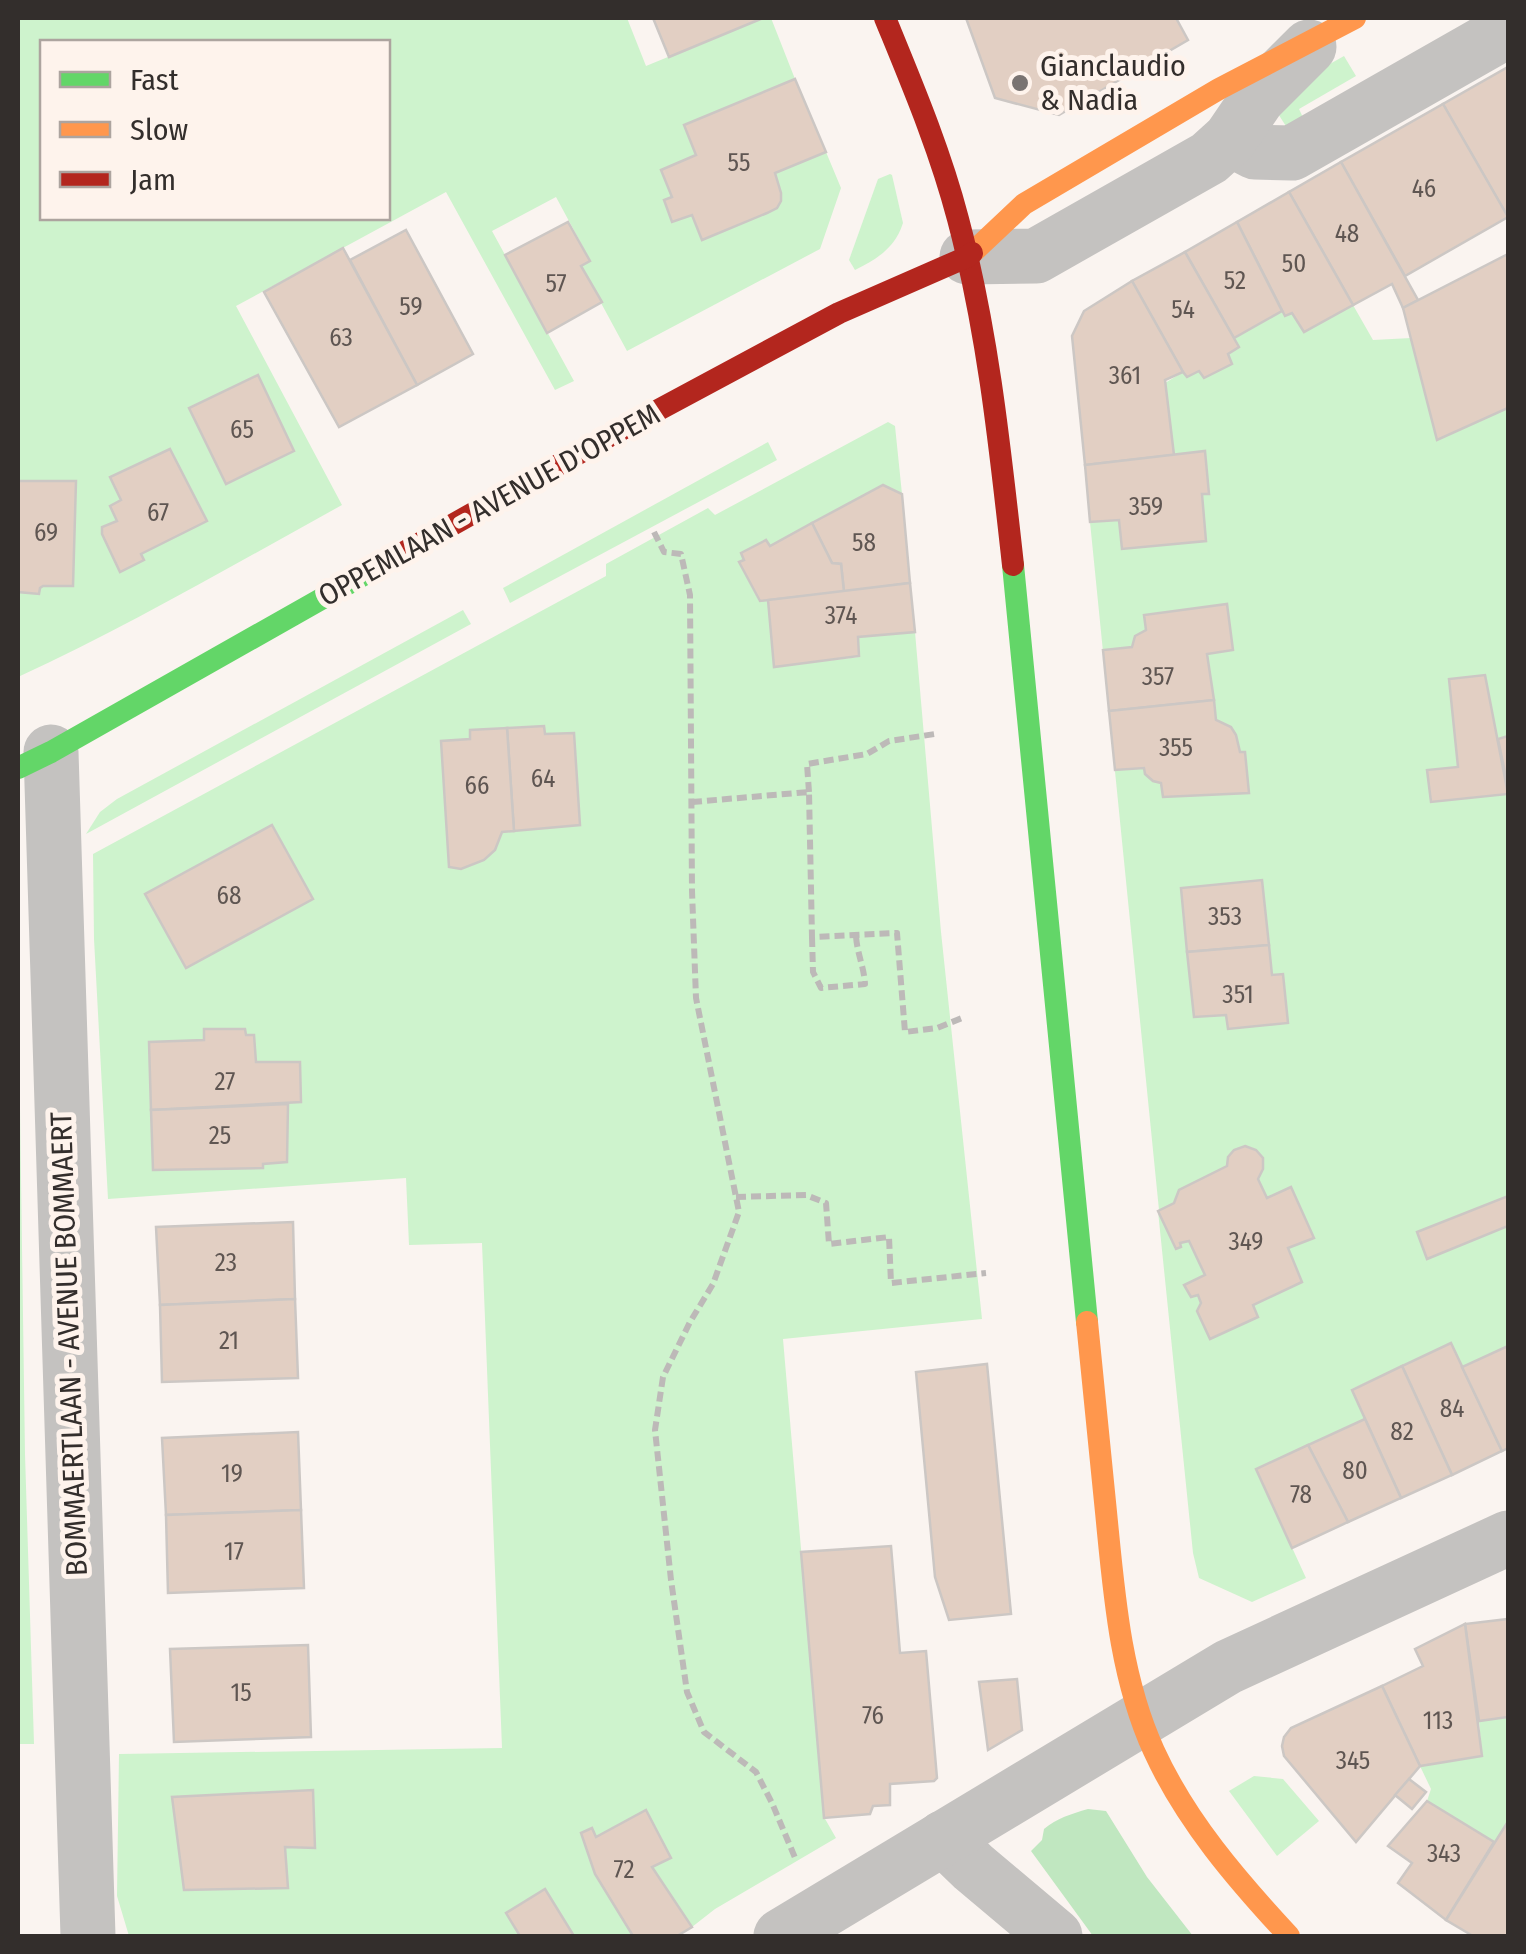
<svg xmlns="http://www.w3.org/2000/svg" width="1526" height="1954" font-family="'Fira Sans Condensed',sans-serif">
  <rect width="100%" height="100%" fill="#faf4f0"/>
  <g fill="#cef3cd" fill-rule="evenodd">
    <path d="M18 18H627L646 66 763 18H771L795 79 684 125 696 155 661 170 672 197 664 201 672 222 692 215 703 239 767 213C785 203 782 191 775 173L826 152 841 188 820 249 627 351 581 266 590 260 556 197 492 231 574 381 555 390 446 192 236 306 342 505C235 564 129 626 18 677ZM42 42H388V218H42Z"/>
    <polygon points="1344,56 1356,76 1299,109 1307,126 1291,134 1275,109 1305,78"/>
    <path d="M890 174 892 175 903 223C895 248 877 259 855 270L849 260 878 179Z"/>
    <path d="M1353 305 1373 340 1411 338 1437 440 1508 408V1346L1462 1367 1450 1344 1352 1389 1365 1419 1256 1469 1306 1578 1252 1602 1199 1578 1193 1553 1158 1211 1175 1249 1181 1247 1180 1243 1189 1241 1205 1275 1198 1295 1201 1303 1197 1311 1210 1339 1258 1317 1253 1305 1302 1282 1288 1248 1313 1238 1267 1198 1258 1179C1276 1146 1233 1132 1227 1166L1180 1190 1174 1203 1159 1210 1090 522 1119 520 1122 549 1206 540 1202 494 1205 451 1174 455 1165 383 1183 372 1187 377 1199 371 1204 378 1232 364 1228 354 1239 347 1234 338 1282 311 1285 316 1292 313Z"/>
    <polygon points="888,422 895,426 902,494 883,485 770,546 766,540 742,553 744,560 739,563 759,601 768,600 774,667 859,657 858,637 915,632 941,932 982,1319 783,1339 824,1817 836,1838 715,1909 692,1927 652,1867 671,1857 646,1811 596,1837 591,1828 581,1834 595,1874 633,1936 574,1936 545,1889 507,1913 520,1936 129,1936 117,1896 119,1754 502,1748 482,1243 409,1245 406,1178 108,1199 94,939 93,854 606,576 606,564 708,508 715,515"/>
    <polygon points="768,442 777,460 510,603 503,588"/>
    <polygon points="463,610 471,624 86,834 100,812 117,799"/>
    <polygon points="18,969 25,1454 34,1744 18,1744"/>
    <polygon points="1508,1717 1508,1824 1494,1842 1427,1801 1431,1789 1420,1766 1482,1756 1479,1721"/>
    <polygon points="1254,1776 1283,1779 1319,1821 1277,1856 1229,1791"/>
  </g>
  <path fill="#c0e7c0" d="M1088 1809 1106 1811 1147 1877 1193 1936H1093L1031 1851 1042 1840 1044 1829C1057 1818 1071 1814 1088 1809Z"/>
  <g fill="#e2cfc3" stroke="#ccc7c4" stroke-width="2.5">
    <polygon points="653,18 763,18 669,57"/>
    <polygon points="966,18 1176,18 1188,40 1059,115 995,98"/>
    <polygon points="1508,67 1508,217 1443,104"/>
    <polygon points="795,79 826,152 775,173 781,193 781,201 777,208 767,213 702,240 692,215 672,222 664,200 672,197 661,170 696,155 684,125"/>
    <polygon points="1443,104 1508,217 1405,276 1341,162"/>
    <polygon points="1341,162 1418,300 1403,308 1392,284 1353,305 1289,192"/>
    <polygon points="1289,192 1353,305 1304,332 1292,313 1285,316 1237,222"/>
    <polygon points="568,222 590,261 581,266 602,302 547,333 505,255"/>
    <polygon points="1237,222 1282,311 1234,338 1185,252"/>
    <polygon points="406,230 473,354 417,385 350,260"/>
    <polygon points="343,248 417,385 339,427 264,292"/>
    <polygon points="1185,252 1239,347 1228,354 1232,364 1204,378 1199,371 1187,377 1183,372 1132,281"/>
    <polygon points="1508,254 1508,408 1437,440 1403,308"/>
    <polygon points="1132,281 1183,372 1165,380 1174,455 1085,465 1072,336 1084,311"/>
    <polygon points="258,375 294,451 226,484 189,408"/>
    <polygon points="170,449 207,521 141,554 144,560 120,572 102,534 102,527 117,521 110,506 121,500 110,477"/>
    <polygon points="1205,451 1209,494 1202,494 1206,541 1122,549 1119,520 1090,522 1085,465"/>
    <polygon points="18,481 76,481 73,586 43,586 40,588 39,594 18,592"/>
    <polygon points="883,485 902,494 910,583 844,592 841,564 832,563 812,523"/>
    <polygon points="812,523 832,563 841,564 844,592 760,601 739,562 744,560 741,553 766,540 770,546"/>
    <polygon points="910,583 915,632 858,637 859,656 774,667 768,600"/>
    <polygon points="1227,604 1233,650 1207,654 1214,700 1109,711 1103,650 1132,647 1135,636 1146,630 1144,615"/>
    <polygon points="1485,675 1508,794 1431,802 1427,770 1458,767 1449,679"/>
    <polygon points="1214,700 1216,720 1231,727 1236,735 1240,752 1245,752 1249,793 1163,797 1161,783 1153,781 1145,774 1144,768 1115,770 1109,711"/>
    <polygon points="544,726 545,734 574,733 580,825 514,831 507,728"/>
    <polygon points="507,728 514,831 502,832 495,850 484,860 461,869 449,867 441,741 470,739 470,730"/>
    <polygon points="1508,736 1508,787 1498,739"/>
    <polygon points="272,825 313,899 186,968 145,894"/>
    <polygon points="1262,880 1269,945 1187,952 1181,888"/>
    <polygon points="1269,945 1272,975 1283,974 1288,1023 1228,1029 1226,1015 1194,1017 1187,952"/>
    <polygon points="204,1029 245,1029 246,1035 254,1035 256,1062 300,1062 301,1102 151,1110 149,1042 204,1040"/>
    <polygon points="288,1104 287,1162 263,1164 263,1168 153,1170 151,1110"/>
    <polygon points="1245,1146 1256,1150 1263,1158 1263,1169 1258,1179 1267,1198 1291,1187 1314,1238 1288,1248 1302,1282 1253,1305 1258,1317 1210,1339 1197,1311 1201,1303 1198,1295 1191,1297 1184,1285 1205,1275 1189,1241 1180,1243 1181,1247 1176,1249 1158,1211 1174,1203 1179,1190 1227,1166 1228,1157 1234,1150"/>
    <polygon points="1508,1196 1508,1226 1427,1259 1417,1232"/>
    <polygon points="293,1222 295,1299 160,1305 156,1227"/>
    <polygon points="295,1299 298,1378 162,1382 160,1305"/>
    <polygon points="1451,1343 1502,1451 1452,1475 1402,1366"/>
    <polygon points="1508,1346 1508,1448 1502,1451 1462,1367"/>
    <polygon points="987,1364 1011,1614 949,1620 935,1577 916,1372"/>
    <polygon points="1402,1366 1452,1475 1401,1498 1352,1390"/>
    <polygon points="1365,1419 1401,1498 1348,1522 1308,1445"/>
    <polygon points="298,1432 301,1510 166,1515 162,1438"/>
    <polygon points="1308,1445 1348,1522 1292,1548 1256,1469"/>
    <polygon points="301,1510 304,1588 168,1593 166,1515"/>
    <polygon points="891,1546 900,1653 926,1651 937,1778 934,1781 890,1784 890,1805 873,1806 870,1814 824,1818 801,1552"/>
    <polygon points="1508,1619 1508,1717 1479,1721 1465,1624"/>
    <polygon points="1465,1624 1482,1756 1420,1766 1382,1686 1423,1666 1415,1649"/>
    <polygon points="308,1645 311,1737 174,1742 170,1649"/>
    <polygon points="1017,1679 1022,1730 988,1750 979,1682"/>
    <polygon points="1382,1686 1420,1766 1356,1842 1284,1756 1282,1746 1284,1737 1291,1728"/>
    <polygon points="1409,1779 1426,1792 1412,1809 1395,1795"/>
    <polygon points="313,1790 315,1848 285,1847 288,1888 184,1890 172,1797"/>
    <polygon points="1427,1801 1494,1842 1446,1920 1398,1883 1412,1863 1388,1846"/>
    <polygon points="646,1810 671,1858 652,1867 692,1927 677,1936 633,1936 595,1874 581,1833 592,1828 596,1837"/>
    <polygon points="1507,1823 1508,1936 1473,1936 1446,1920"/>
    <polygon points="545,1889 574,1936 520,1936 506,1913"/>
  </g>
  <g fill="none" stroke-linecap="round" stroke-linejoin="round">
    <g stroke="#bdb9b8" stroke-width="6" stroke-dasharray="10 5" stroke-linecap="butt">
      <polyline points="654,532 664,552 681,554 690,595 692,891 696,998 739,1212 713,1284 690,1322 663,1377 655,1430 671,1580 687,1692 704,1732 756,1772 772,1803 796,1860"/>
      <polyline points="809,792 807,764 867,754 889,741 935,734"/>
      <polyline points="692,802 809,792 812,937 897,933 905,1032 937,1028 962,1018"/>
      <path d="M812 937 813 972 821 988 865 984C864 967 857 953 856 936"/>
      <polyline points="736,1197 806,1195 826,1203 829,1244 889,1237 891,1283 986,1273"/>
    </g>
    <g stroke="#c4c2c0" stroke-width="55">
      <polyline points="1230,139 1255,152 1292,153 1508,30"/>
      <polyline points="967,257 1036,256 1209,158 1230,139 1258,98 1309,47"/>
      <polyline points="51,752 88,1936"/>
      <polyline points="943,1838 973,1867 1055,1936"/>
      <polyline points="781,1936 1228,1667 1508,1538"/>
    </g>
    <g stroke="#63d668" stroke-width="22">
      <polyline points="1013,565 1087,1322"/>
      <polyline points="18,768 51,752 383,564"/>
    </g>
    <g stroke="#ff974d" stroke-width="22">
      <polyline points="972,253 1024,204 1219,89 1355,18"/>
      <path d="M1087 1322C1093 1385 1100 1449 1106 1512 1114 1593 1120 1677 1154 1751 1186 1821 1237 1880 1289 1936"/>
    </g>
    <g stroke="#b3261e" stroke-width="22">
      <path d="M885 18C912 84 940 150 958 219 988 332 1000 448 1013 565"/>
      <polyline points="383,564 608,437 839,313 967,257 972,253"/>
    </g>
  </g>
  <circle fill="#797371" stroke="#fef3ec" stroke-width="4" cx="1020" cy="83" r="10"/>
  <g text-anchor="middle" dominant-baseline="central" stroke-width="10" stroke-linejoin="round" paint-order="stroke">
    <g font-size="25" fill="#5f5652">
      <text x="739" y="163">55</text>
      <text x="1424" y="189">46</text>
      <text x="1347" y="234">48</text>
      <text x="1294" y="264">50</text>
      <text x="1235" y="281">52</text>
      <text x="556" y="284">57</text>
      <text x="411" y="307">59</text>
      <text x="1183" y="310">54</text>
      <text x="341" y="338">63</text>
      <text x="1125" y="376">361</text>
      <text x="242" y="430">65</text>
      <text x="1146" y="507">359</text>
      <text x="158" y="513">67</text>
      <text x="46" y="533">69</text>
      <text x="864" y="543">58</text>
      <text x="841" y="616">374</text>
      <text x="1158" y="677">357</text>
      <text x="1176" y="748">355</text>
      <text x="543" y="779">64</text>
      <text x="477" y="786">66</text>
      <text x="229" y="896">68</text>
      <text x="1225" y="917">353</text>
      <text x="1238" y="995">351</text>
      <text x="225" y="1082">27</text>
      <text x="220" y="1136">25</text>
      <text x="1246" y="1242">349</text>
      <text x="226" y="1263">23</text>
      <text x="229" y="1341">21</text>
      <text x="1452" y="1409">84</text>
      <text x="1402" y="1432">82</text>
      <text x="1355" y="1471">80</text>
      <text x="232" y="1474">19</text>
      <text x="1301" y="1495">78</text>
      <text x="234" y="1552">17</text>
      <text x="241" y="1693">15</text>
      <text x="873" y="1716">76</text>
      <text x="1438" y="1721">113</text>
      <text x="1353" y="1761">345</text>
      <text x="1444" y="1854">343</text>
      <text x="624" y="1870">72</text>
    </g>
    <g font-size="30" fill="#332e2c" stroke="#fef3ec" text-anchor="start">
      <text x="1040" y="66">Gianclaudio<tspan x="1040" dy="34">&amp; Nadia</tspan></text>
    </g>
    <g font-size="30" fill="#332e2c" stroke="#fef3ec">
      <text transform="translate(489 505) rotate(-29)">OPPEMLAAN - AVENUE D'OPPEM</text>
      <text transform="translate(69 1344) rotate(-92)">BOMMAERTLAAN - AVENUE BOMMAERT</text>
    </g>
  </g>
  <rect width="1526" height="1954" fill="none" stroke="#332e2c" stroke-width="40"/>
  <rect x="40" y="40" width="350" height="180" fill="#fef3ec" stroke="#ada49f" stroke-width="2.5"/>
  <rect x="60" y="72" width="50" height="15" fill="#63d668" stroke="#ada49f" stroke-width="2.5"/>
  <text x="130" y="90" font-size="30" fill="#332e2c">Fast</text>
  <rect x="60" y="122" width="50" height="15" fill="#ff974d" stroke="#ada49f" stroke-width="2.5"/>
  <text x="130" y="140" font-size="30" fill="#332e2c">Slow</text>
  <rect x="60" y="172" width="50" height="15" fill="#b3261e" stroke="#ada49f" stroke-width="2.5"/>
  <text x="130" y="190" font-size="30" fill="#332e2c">Jam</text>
</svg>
